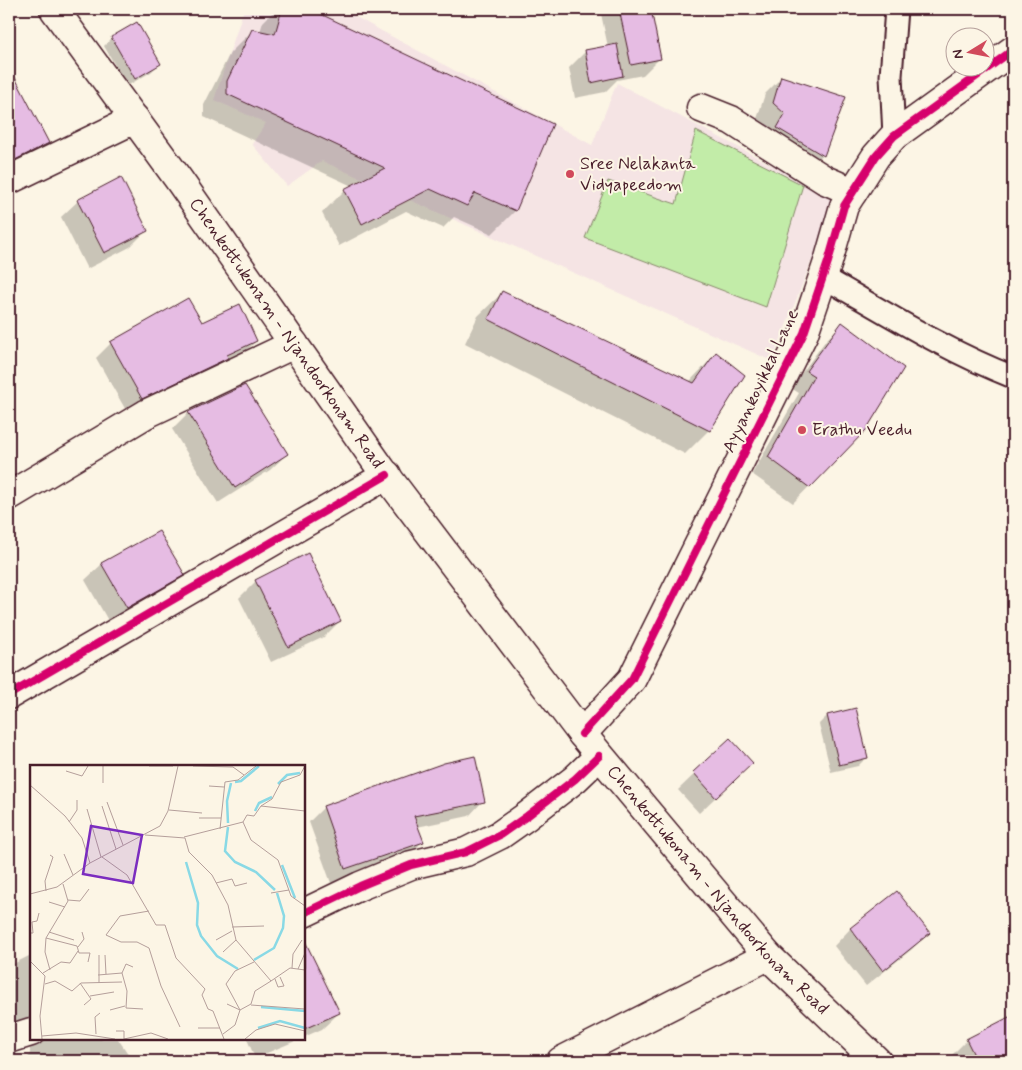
<svg xmlns="http://www.w3.org/2000/svg" width="1022" height="1070" font-family="Mynerve,sans-serif">
  <rect width="100%" height="100%" fill="#fcf5e5"/>
  <filter id="ink" filterUnits="userSpaceOnUse"><feTurbulence type="fractalNoise" baseFrequency=".02" numOctaves="2"/><feDisplacementMap in="SourceGraphic" scale="10" xChannelSelector="R" yChannelSelector="G"/><feConvolveMatrix kernelMatrix="1 2 1 2 8 2 1 2 1" color-interpolation-filters="sRGB"/></filter>
  <g filter="url(#ink)">
    <polygon fill="#f5e4e4" points="244,9 341,9 592,145 617,83 836,199 772,361 322,161 287,186 252,144 266,123 214,100"/>
    <polygon fill="#c2eca8" stroke="#86866a" points="696,131 803,185 766,307 585,238 608,181 676,204"/>
    <g fill="#0003">
      <polygon points="276,9 307,9 551,125 515,211 492,234 454,217 443,228 406,211 339,246 322,213 345,190 352,186 204,117 204,105 230,53 253,30 260,32 263,22"/>
      <polygon points="600,9 649,9 659,59 643,75 617,80 605,92 575,98 569,68 586,51 608,47"/>
      <polygon points="136,24 159,64 151,72 127,86 104,46 112,38"/>
      <polygon points="781,78 844,98 822,155 806,171 757,119 765,94"/>
      <polygon points="25,99 48,143 32,159 9,170 9,108"/>
      <polygon points="78,201 146,231 130,247 87,269 61,217"/>
      <polygon points="502,293 689,382 716,354 709,430 685,454 465,343 478,316"/>
      <polygon points="201,324 256,341 241,356 127,412 96,358 111,343"/>
      <polygon points="843,324 865,429 793,503 752,474 799,393 791,388 826,340"/>
      <polygon points="244,386 287,454 270,470 218,503 172,429 188,413"/>
      <polygon points="1013,433 1013,450 1005,441"/>
      <polygon points="102,564 183,574 167,591 110,624 85,580"/>
      <polygon points="256,581 340,621 324,637 271,662 239,598"/>
      <polygon points="827,716 866,758 858,766 831,772 819,724"/>
      <polygon points="730,740 735,779 699,813 678,790"/>
      <polygon points="483,801 469,816 417,827 422,842 408,856 331,883 309,822 324,807"/>
      <polygon points="897,892 929,933 912,949 866,986 834,946 850,929"/>
      <polygon points="31,955 31,1039 118,1039 133,1061 27,1061 30,1053 30,1044 16,1033 10,1019 9,1019 9,966"/>
      <polygon points="304,977 339,1013 322,1029 304,1037"/>
      <polygon points="1013,1016 1013,1061 953,1061 950,1057 967,1040"/>
      <polygon points="247,1039 300,1039 255,1058"/>
    </g>
    <g fill="#e6bce3" stroke="#4a1f2b">
      <polygon points="282,9 310,9 553,124 516,211 475,193 467,206 430,189 362,224 344,189 385,168 227,94 227,81 252,29 275,34"/>
      <polygon points="619,9 651,9 661,59 631,65"/>
      <polygon points="137,22 161,64 135,79 111,37"/>
      <polygon points="617,44 623,76 591,83 585,50"/>
      <polygon points="9,66 49,143 9,163"/>
      <polygon points="781,76 846,97 824,156 777,128 785,114 773,103"/>
      <polygon points="121,177 148,231 104,253 77,200"/>
      <polygon points="502,291 694,383 716,352 745,375 710,431 488,319"/>
      <polygon points="188,298 202,322 240,304 257,341 227,355 228,358 142,399 110,342"/>
      <polygon points="842,322 904,368 866,430 810,488 768,457 814,376 806,371"/>
      <polygon points="245,385 288,454 235,488 188,412"/>
      <polygon points="159,531 185,575 127,608 101,563"/>
      <polygon points="308,553 341,621 288,647 255,580"/>
      <polygon points="856,708 868,758 839,765 827,715"/>
      <polygon points="730,738 753,763 716,798 693,772"/>
      <polygon points="475,756 485,802 414,816 424,842 345,869 323,806 444,763"/>
      <polygon points="897,891 930,933 883,971 850,928"/>
      <polygon points="304,939 340,1013 304,1029"/>
      <polygon points="1013,1015 1013,1061 977,1061 966,1039"/>
    </g>
    <g fill="none" stroke-linecap="round" stroke-linejoin="round">
      <g stroke="#4a1f2b" stroke-width="25">
        <g id="service">
          <polyline points="894,136 891,76 896,9"/>
          <path d="M823 277C885 312 946 351 1013 377"/>
        </g>
      </g>
      <g stroke="#4a1f2b" stroke-width="31">
        <g id="minor">
          <polyline points="701,108 731,120 825,180 853,192"/>
          <polyline points="9,180 135,119"/>
          <polyline points="9,496 146,414 294,344"/>
          <polyline points="9,695 387,475"/>
          <polyline points="582,734 632,679 804,333 828,262 844,206 876,156 894,136 1013,50"/>
          <polyline points="304,913 360,886 411,865 466,852 500,835 527,816 575,779 599,756"/>
          <polyline points="9,1039 31,1032"/>
          <polyline points="561,1061 768,956"/>
        </g>
      </g>
      <g stroke="#4a1f2b" stroke-width="31">
        <g id="secondary">
          <path id="s1" d="M54 9 179 180 382 470 582 734 768 956 877 1061"/>
        </g>
      </g>
      <use href="#service" stroke="#fcf5e5" stroke-width="21"/>
      <use href="#minor" stroke="#fcf5e5" stroke-width="28"/>
      <use href="#secondary" stroke="#fcf5e5" stroke-width="28"/>
      <g stroke="#fcf5e5" stroke-width="11">
        <g id="cycleway">
          <polyline points="9,695 387,475"/>
          <polyline points="582,734 632,679 804,333 828,262 844,206 876,156 894,136 1013,50"/>
          <polyline points="304,913 360,886 411,865 466,852 500,835 527,816 575,779 599,756"/>
        </g>
      </g>
      <use href="#cycleway" stroke="#d6006c" stroke-width="8"/>
    </g>
  </g>
  <g fill="#d1495b" stroke="#fcf5e5" stroke-width="2">
    <circle cx="570" cy="174" r="5"/>
    <circle cx="802" cy="430" r="5"/>
  </g>
  <g text-anchor="middle" dominant-baseline="central" stroke-width="4" stroke-linejoin="round" paint-order="stroke">
    <g font-size="18" fill="#4a1f2b" stroke="#fcf5e5" text-anchor="start">
      <text x="580" y="164">Sree Nelakanta<tspan x="580" dy="21">Vidyapeedom</tspan></text>
      <text x="812" y="430">Erathu Veedu</text>
    </g>
    <g font-size="18" fill="#4a1f2b" stroke="#fcf5e5">
      <text stroke="none"><textPath href="#s1" startOffset="399">Chenkottukonam - Njandoorkonam Road</textPath></text>
      <text transform="translate(761 381) rotate(-65)">Ayyankoyikkal Lane</text>
      <text stroke="none"><textPath href="#s1" startOffset="1104">Chenkottukonam - Njandoorkonam Road</textPath></text>
    </g>
  </g>
  <g transform="translate(30 765)">
    <rect width="275" height="275" fill="#fcf5e5"/>
    <path fill="none" stroke="#89d9e5" stroke-width="2.5" d="M205 17 211 16 229 1M248 19 257 10 270 8M225 46 229 38 242 32M198 58 197 36 201 18M198 62 195 86 205 97 226 107 245 125M156 97 168 138 167 160 171 171 187 191 208 204M252 100 265 133M224 195 244 183 253 163 254 151 247 128M231 242 275 246M228 263 250 256 275 263"/>
    <path fill="none" stroke="#b59f9b" stroke-width="1" d="M119 1H143M163 1 203 2 214 10M275 1 270 10 251 17 242 34 231 41 224 51 217 50 213 57 221 75 248 95 261 131 275 141M36 6 52 11 58 1M73 18V1M0 20 35 51 52 73 60 98M179 21 194 22M77 37 93 80M72 41 86 84M231 41 275 46M57 44 71 92M139 45 172 48M169 53H191M39 57 47 45V35M190 64 195 17 208 15 226 1M115 70 155 73 159 87 182 110 198 140 206 175 241 216 260 203 275 205M154 72 213 57M34 89 43 110M72 92 97 110 126 160H135L146 193 175 224 172 230 178 244 183 246 194 274M186 118 202 114 205 121 217 118M16 126 15 116 23 92 20 90M241 128 259 125M0 129 27 122 60 98 130 61 138 46 148 1M38 135 50 136 59 124M19 137 35 142M119 146 90 151 76 170 91 177H107L119 183 131 221 150 262M202 162 234 161M19 167 44 175M0 168H3L2 157 7 156 9 148M16 173 47 181 49 188H60L58 197M186 175 202 166M48 182 54 174 52 167M193 187 206 175M69 190V218M75 190 76 209M0 196 15 211 10 251 12 274M262 203 263 189 272 175M268 204 275 188M20 205 15 187 16 173 38 136 33 119M13 208 31 197 40 198 48 186M92 208 96 199 103 202M68 210 92 208 97 226 96 243 113 244M245 214 248 222 254 221 250 212M50 218 61 234 54 240M15 219 25 216 42 226 51 218 92 217M60 231 84 227M197 239 210 245 196 219 205 206 224 197M221 240 275 244M80 245 95 241M168 263H190M86 266H94V274M66 269 65 252 70 248M193 269 205 260 210 245 221 239 225 226 241 216M12 271 46 268 85 274M94 274 121 268 138 274M215 274 226 265 245 259 275 266"/>
    <path fill="#7b2cbf" fill-opacity="0.15" stroke="#7b2cbf" stroke-width="2.5" d="M61 61 112 70 103 118 53 109Z"/>
    <rect width="275" height="275" fill="none" stroke="#4a1f2b" stroke-width="2.5"/>
  </g>
  <rect width="1022" height="1070" fill="none" stroke="#fcf5e5" stroke-width="30"/>
  <rect x="15" y="15" width="992" height="1040" fill="none" stroke="#4a1f2b" stroke-width="2" filter="url(#ink)"/>
  <g transform="translate(970 52) rotate(260)"><circle r="24" fill="#fcf5e5" stroke="#b59f9b"/>
  <path d="M0-4L9 19L0 12L-9 19Z" fill="#d1495b"/>
  <text y="-8" font-size="14" font-weight="bold" text-anchor="middle" fill="#4a1f2b">N</text>
  </g>
</svg>
